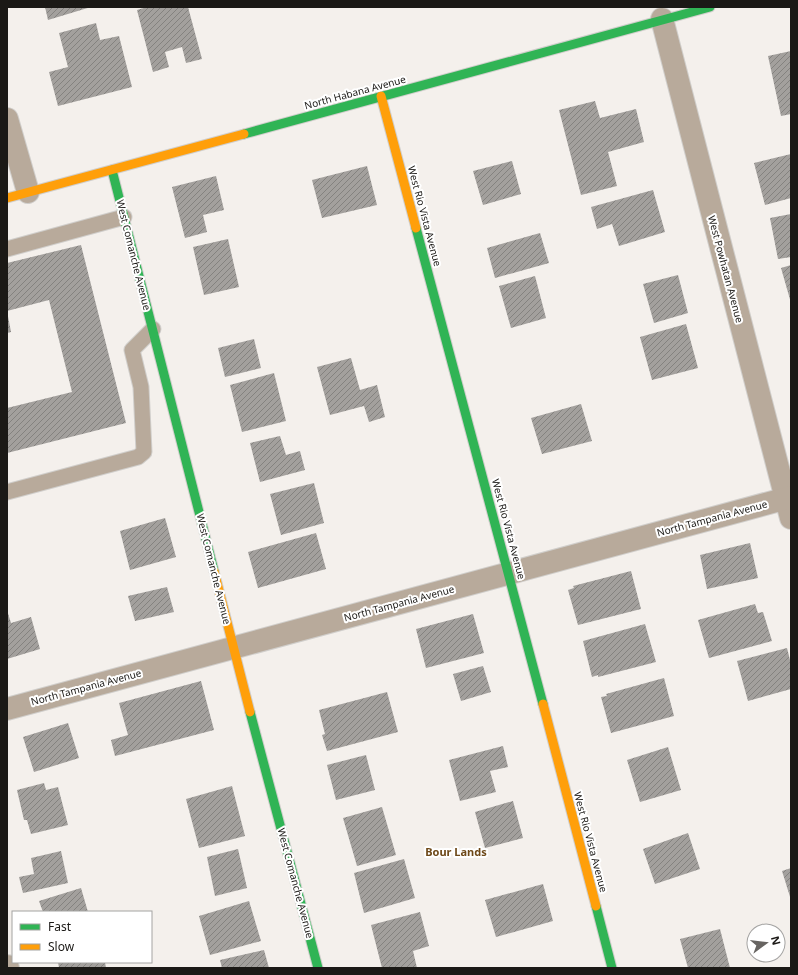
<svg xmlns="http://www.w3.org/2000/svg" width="798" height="975" font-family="'Noto Sans',sans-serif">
  <defs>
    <pattern id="building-hatch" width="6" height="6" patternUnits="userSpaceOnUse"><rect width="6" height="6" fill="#a3a09d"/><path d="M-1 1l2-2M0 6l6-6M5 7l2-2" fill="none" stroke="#84827f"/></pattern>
  </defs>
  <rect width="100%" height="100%" fill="#f4f0ec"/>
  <g fill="url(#building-hatch)">
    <polygon points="45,7 91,7 48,20"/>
    <polygon points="147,7 188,7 202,59 186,63 182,47 165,52 169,67 153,72 137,10"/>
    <polygon points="96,23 100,40 119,36 132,87 58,106 49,72 68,67 59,33"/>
    <polygon points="791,51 791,114 781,116 768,56"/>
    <polygon points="595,101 600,118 636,109 644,142 608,152 617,186 581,195 559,110"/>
    <polygon points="791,154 791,198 765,205 754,163"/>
    <polygon points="512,161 521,194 483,205 473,171"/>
    <polygon points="367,166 377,205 322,218 312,180"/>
    <polygon points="216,176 224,210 203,215 207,232 185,238 172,187"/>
    <polygon points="653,190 665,232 619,246 612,224 597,229 591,207"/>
    <polygon points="791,214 791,257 778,259 770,218"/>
    <polygon points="540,233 549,263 495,278 487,248"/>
    <polygon points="228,239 239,287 204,295 193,247"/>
    <polygon points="81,245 126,423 7,453 7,408 72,392 49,300 7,311 7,263"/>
    <polygon points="791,265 791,303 781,268"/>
    <polygon points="678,275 688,313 654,323 643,284"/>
    <polygon points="535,276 546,318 511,328 499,286"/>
    <polygon points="7,311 11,332 7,333"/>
    <polygon points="686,324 698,368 652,380 640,337"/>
    <polygon points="254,339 261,368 225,377 218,348"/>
    <polygon points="351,358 360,390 377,385 385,417 369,422 364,406 330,415 317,367"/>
    <polygon points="274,373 286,421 242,432 230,385"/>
    <polygon points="581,404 592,441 542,454 531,418"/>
    <polygon points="280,436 286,455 300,451 305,470 260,482 250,443"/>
    <polygon points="314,483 324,523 281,535 270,494"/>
    <polygon points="165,518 176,557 130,570 120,531"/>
    <polygon points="316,533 326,569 258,588 248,552"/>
    <polygon points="750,543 758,578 707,589 700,555"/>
    <polygon points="631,571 641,609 578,625 568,590 574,588 573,586"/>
    <polygon points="167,587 174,612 135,621 128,596"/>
    <polygon points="755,604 758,613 763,612 772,641 709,658 698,620"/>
    <polygon points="7,610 11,623 31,617 40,649 7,659"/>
    <polygon points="473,614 484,653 426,668 416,629"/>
    <polygon points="645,624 656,662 598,677 598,675 592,677 583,641"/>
    <polygon points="787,648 791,664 791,689 748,701 737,661"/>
    <polygon points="483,666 491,692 461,701 453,674"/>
    <polygon points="664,678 674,716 611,733 601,697 607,696 606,694"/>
    <polygon points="201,681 214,730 115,756 111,740 128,735 119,703"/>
    <polygon points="387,692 398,732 327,751 322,735 325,734 319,710"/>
    <polygon points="68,723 79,758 34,772 23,737"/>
    <polygon points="503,746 508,767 490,771 496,792 460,801 449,760"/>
    <polygon points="668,747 681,790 640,802 627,760"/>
    <polygon points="366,755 375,790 336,800 327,765"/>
    <polygon points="44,783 46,790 58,787 68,825 31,834 27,820 24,820 17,790"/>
    <polygon points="232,786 245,836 199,848 186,799"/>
    <polygon points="513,801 523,838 485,848 475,812"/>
    <polygon points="382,807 396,855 357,866 343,818"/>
    <polygon points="688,833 700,869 655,884 643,849"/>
    <polygon points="238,849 247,888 215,896 207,857"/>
    <polygon points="61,851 68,883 23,893 19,877 34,874 31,858"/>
    <polygon points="404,859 415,898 364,913 354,873"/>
    <polygon points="791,868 791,900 782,871"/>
    <polygon points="543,884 553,921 496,937 485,900"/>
    <polygon points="81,888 88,912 43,912 39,901"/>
    <polygon points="249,901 261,941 210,955 199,916"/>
    <polygon points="420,912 429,946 413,951 417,968 382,968 371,925"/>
    <polygon points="720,929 730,968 688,968 680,939"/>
    <polygon points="264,950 269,968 222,968 220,960"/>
    <polygon points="58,962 105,962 106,968 59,968"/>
  </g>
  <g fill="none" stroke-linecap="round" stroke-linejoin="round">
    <g stroke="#d0cecb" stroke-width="17">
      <g id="lane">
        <polyline points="7,249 124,217"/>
        <polyline points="7,492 138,457 144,452 141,387 132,350 153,329"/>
      </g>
    </g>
    <g stroke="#d0cecb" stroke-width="24">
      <g id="street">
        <polyline points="662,19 791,518"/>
        <polyline points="7,119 28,192"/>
        <polyline points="7,709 791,497"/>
        <polyline points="7,966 8,968"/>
      </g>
    </g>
    <g stroke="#d0cecb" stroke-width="11">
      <g id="fast">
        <polyline points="244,134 710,7"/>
        <polyline points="112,170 214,571"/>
        <polyline points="416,228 543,704"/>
        <polyline points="250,712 318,968"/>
        <polyline points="596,906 612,968"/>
      </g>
    </g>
    <g stroke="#d0cecb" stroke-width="11">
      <g id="slow">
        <polyline points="381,96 416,228"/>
        <polyline points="7,198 244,134"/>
        <polyline points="214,571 250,712"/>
        <polyline points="543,704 596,906"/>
      </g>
    </g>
    <use href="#lane" stroke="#b8aa9b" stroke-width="15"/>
    <use href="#street" stroke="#b8aa9b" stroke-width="22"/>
    <use href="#fast" stroke="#30b455" stroke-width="9"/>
    <use href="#slow" stroke="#ff9f0a" stroke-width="9"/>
  </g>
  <g text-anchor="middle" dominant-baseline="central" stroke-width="4" stroke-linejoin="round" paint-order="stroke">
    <g font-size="10" fill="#1b1916" stroke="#fff">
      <text transform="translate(355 92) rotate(-15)">North Habana Avenue</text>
      <text transform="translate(425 216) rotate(75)">West Rio Vista Avenue</text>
      <text transform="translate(134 255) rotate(76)">West Comanche Avenue</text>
      <text transform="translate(726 269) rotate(75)">West Powhatan Avenue</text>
      <text transform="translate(712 518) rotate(-15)">North Tampania Avenue</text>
      <text transform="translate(509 529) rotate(75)">West Rio Vista Avenue</text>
      <text transform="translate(214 569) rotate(76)">West Comanche Avenue</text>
      <text transform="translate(399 603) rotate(-15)">North Tampania Avenue</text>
      <text transform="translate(86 687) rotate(-15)">North Tampania Avenue</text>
      <text transform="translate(591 842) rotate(75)">West Rio Vista Avenue</text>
      <text transform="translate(296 883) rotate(75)">West Comanche Avenue</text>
    </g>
    <g font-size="11" font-weight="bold" fill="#6e4919" stroke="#fff">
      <text x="456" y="851">Bour Lands</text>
    </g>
  </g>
  <rect width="798" height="975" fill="none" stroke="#1b1916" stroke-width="16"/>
  <rect x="12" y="911" width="140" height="52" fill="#ffffff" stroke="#a4a3a2"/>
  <rect x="20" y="924" width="20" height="6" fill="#30b455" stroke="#a4a3a2"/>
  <text x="48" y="931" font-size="12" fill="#1b1916">Fast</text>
  <rect x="20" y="944" width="20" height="6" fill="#ff9f0a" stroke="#a4a3a2"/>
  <text x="48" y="951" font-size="12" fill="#1b1916">Slow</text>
  <g transform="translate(766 943) rotate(75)"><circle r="19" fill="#ffffff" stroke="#a4a3a2"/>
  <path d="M0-3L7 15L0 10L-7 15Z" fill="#676461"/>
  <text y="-6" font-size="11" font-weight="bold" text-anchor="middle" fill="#1b1916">N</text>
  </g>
</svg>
